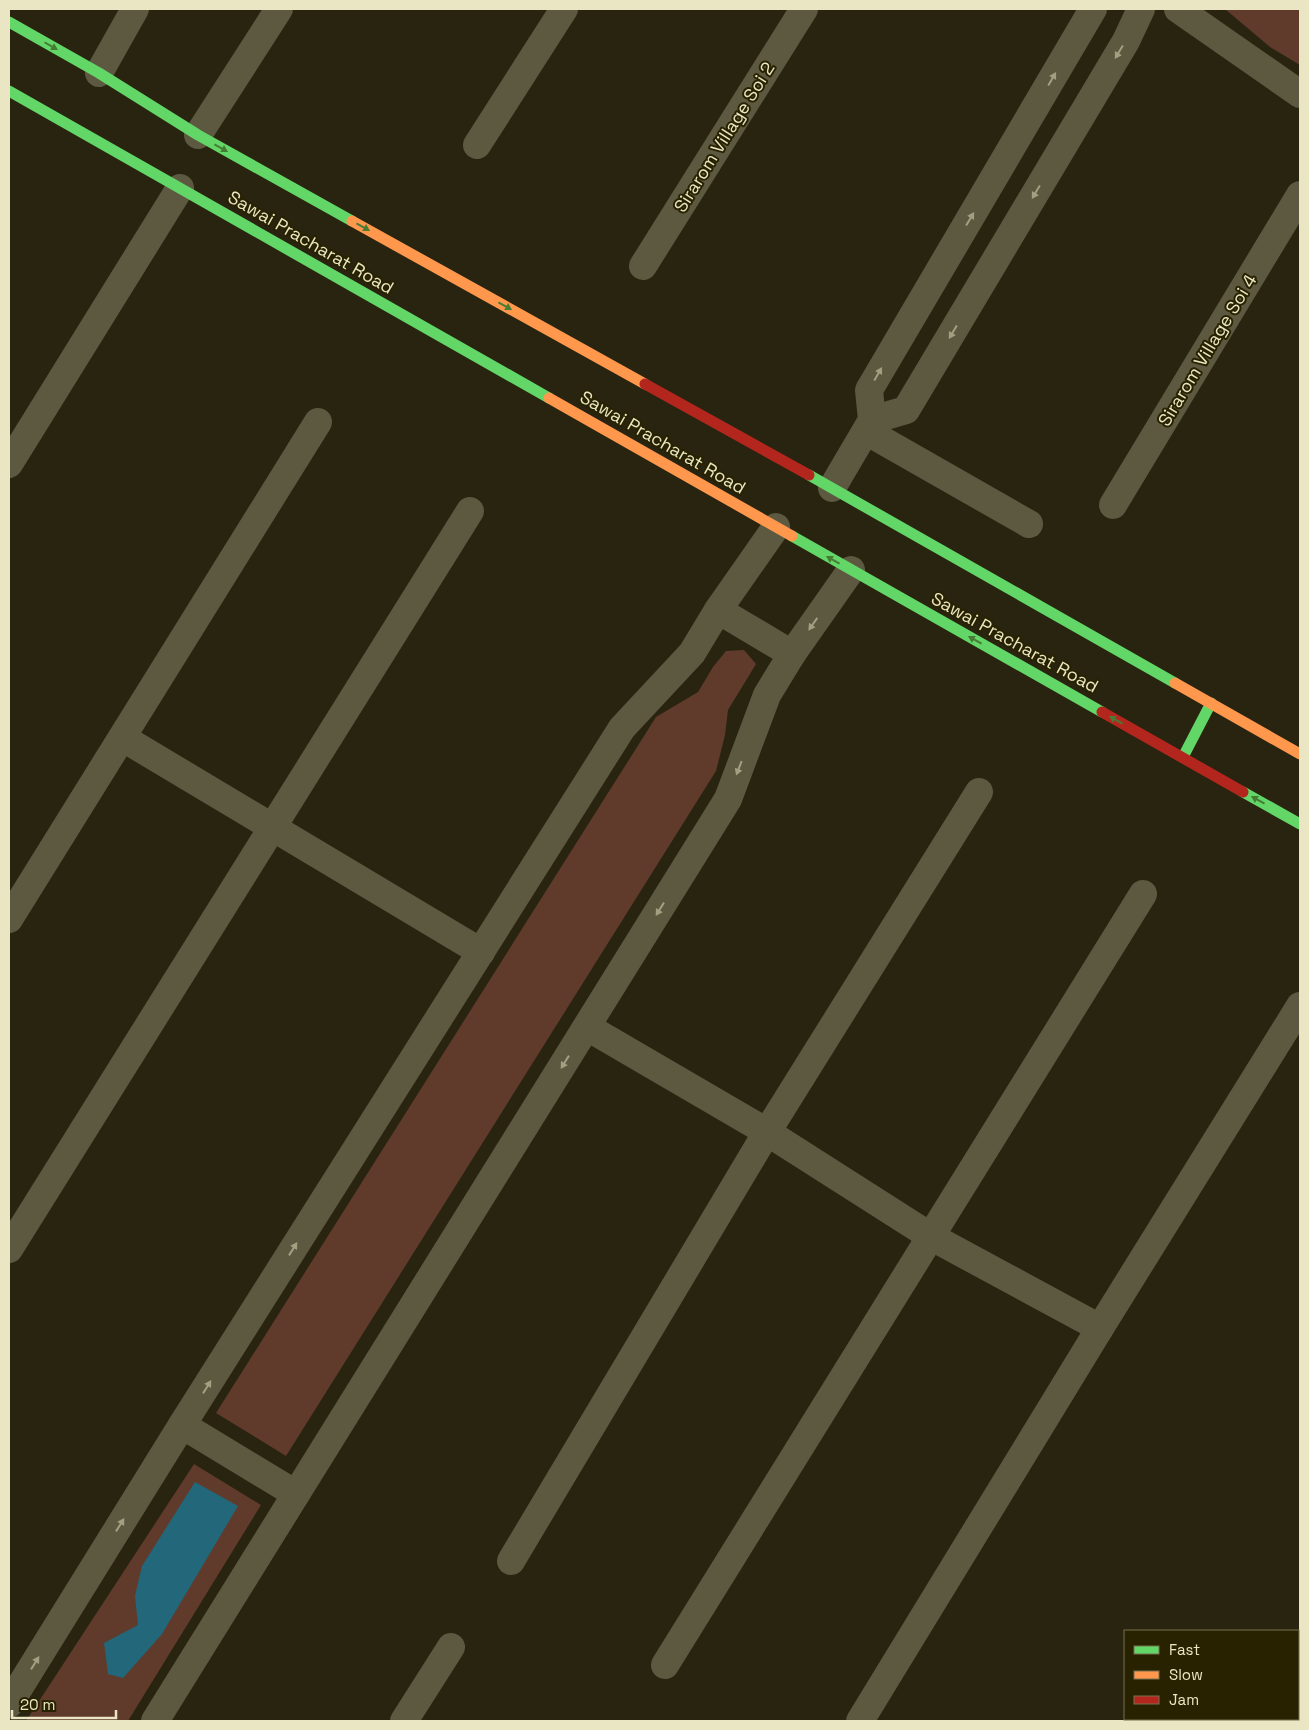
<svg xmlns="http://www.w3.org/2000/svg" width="1309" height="1730" font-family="'Space Grotesk',sans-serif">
  <rect width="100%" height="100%" fill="#282410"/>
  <g fill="#603b2c">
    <polygon points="1225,9 1300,9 1300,65 1270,47"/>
    <polygon points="744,650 756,664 728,710 725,735 716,771 286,1456 216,1413 656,717 698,692 713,667 726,651"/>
    <polygon points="194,1464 261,1505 128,1721 26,1721"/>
  </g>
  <polygon fill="#22677a" points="195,1482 238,1506 162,1634 123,1678 108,1674 104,1643 138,1625 135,1596 142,1566"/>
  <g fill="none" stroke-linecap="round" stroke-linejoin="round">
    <g stroke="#5c5940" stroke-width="28">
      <polyline points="1178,9 1300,94"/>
      <polyline points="99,73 135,9"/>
      <polyline points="198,135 279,9"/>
      <polyline points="477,145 564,9"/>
      <polyline points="643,266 804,9"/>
      <polyline points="872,420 906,410 1126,41 1141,9"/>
      <polyline points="866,431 1029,524"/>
      <polyline points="9,464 180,188"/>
      <polyline points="832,488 872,420 869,390 1093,9"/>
      <polyline points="1113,505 1300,195"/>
      <polyline points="718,610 792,654"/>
      <polyline points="123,738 481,952"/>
      <polyline points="9,919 318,422"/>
      <polyline points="587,1027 767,1132 930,1236 1100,1328"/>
      <polyline points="9,1249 470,511"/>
      <polyline points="182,1425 296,1494"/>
      <polyline points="511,1561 767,1132 979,792"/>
      <polyline points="665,1665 1143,894"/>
      <polyline points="9,1704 182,1425 622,728 692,653 718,610 776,527"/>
      <polyline points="155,1721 728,799 767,695 792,654 851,570"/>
      <polyline points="404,1721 451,1647"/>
      <polyline points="860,1721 1100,1328 1300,1006"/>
    </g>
    <g stroke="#63d668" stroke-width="11">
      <polyline points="9,22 99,73 198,135 352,221"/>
      <polyline points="9,91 549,398"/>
      <polyline points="809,475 1175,683"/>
      <polyline points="792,536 1102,712"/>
      <polyline points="1183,757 1211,703"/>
      <polyline points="1243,792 1300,824"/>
    </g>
    <g stroke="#ff974d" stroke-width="11">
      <polyline points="352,221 645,384"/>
      <polyline points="549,398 792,536"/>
      <polyline points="1175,683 1300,754"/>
    </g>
    <g stroke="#b3261e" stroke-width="11">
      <polyline points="645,384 809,475"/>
      <polyline points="1102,712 1243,792"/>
    </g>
  </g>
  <defs><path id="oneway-solid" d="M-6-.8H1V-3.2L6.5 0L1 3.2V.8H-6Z" transform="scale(1.25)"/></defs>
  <g fill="#467c34">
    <use href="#oneway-solid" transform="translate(51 46) rotate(30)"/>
    <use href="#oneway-solid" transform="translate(221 148) rotate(29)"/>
    <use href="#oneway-solid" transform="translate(363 227) rotate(29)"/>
    <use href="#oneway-solid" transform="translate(505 306) rotate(29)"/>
    <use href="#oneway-solid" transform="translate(833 560) rotate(-151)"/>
    <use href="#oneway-solid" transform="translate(975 640) rotate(-151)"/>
    <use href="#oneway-solid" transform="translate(1116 720) rotate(-151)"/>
    <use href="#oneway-solid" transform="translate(1258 800) rotate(-151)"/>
  </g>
  <g fill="#a39f81">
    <use href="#oneway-solid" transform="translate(1119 52) rotate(121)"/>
    <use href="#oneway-solid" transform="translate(1052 79) rotate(-60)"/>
    <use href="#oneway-solid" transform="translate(1036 192) rotate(121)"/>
    <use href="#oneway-solid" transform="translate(970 219) rotate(-59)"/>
    <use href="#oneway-solid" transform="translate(953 332) rotate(121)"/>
    <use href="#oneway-solid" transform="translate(878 374) rotate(-60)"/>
    <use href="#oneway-solid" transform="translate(813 624) rotate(125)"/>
    <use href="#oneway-solid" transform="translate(739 768) rotate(111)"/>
    <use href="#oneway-solid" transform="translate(660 909) rotate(122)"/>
    <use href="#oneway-solid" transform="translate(565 1062) rotate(122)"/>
    <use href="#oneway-solid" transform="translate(293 1249) rotate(-58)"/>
    <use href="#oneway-solid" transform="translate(207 1387) rotate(-58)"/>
    <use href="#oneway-solid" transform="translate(120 1525) rotate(-58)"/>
    <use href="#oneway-solid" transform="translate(35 1663) rotate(-58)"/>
  </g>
  <g text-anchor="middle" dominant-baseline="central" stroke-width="4" stroke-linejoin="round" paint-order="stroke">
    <g font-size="18" fill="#eae5c2" stroke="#282200">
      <text transform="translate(724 137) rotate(-58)">Sirarom Village Soi 2</text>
      <text transform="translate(311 242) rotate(30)">Sawai Pracharat Road</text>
      <text transform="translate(1207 350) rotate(-59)">Sirarom Village Soi 4</text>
      <text transform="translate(663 442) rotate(30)">Sawai Pracharat Road</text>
      <text transform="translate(1015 642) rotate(29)">Sawai Pracharat Road</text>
    </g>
  </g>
  <rect width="1309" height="1730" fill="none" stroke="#eae5c2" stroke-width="20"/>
  <rect x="1124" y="1630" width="175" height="90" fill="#282200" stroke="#76704e"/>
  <rect x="1134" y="1646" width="25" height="8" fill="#63d668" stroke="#76704e"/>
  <text x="1169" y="1655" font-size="15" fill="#eae5c2">Fast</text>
  <rect x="1134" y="1671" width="25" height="8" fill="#ff974d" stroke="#76704e"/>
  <text x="1169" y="1680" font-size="15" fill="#eae5c2">Slow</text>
  <rect x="1134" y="1696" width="25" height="8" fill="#b3261e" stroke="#76704e"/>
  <text x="1169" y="1705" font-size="15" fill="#eae5c2">Jam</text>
  <path d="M12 1710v8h104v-8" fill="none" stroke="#eae5c2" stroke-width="2.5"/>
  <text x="20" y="1710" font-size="15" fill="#eae5c2" stroke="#282200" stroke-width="4" paint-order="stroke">20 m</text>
</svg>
